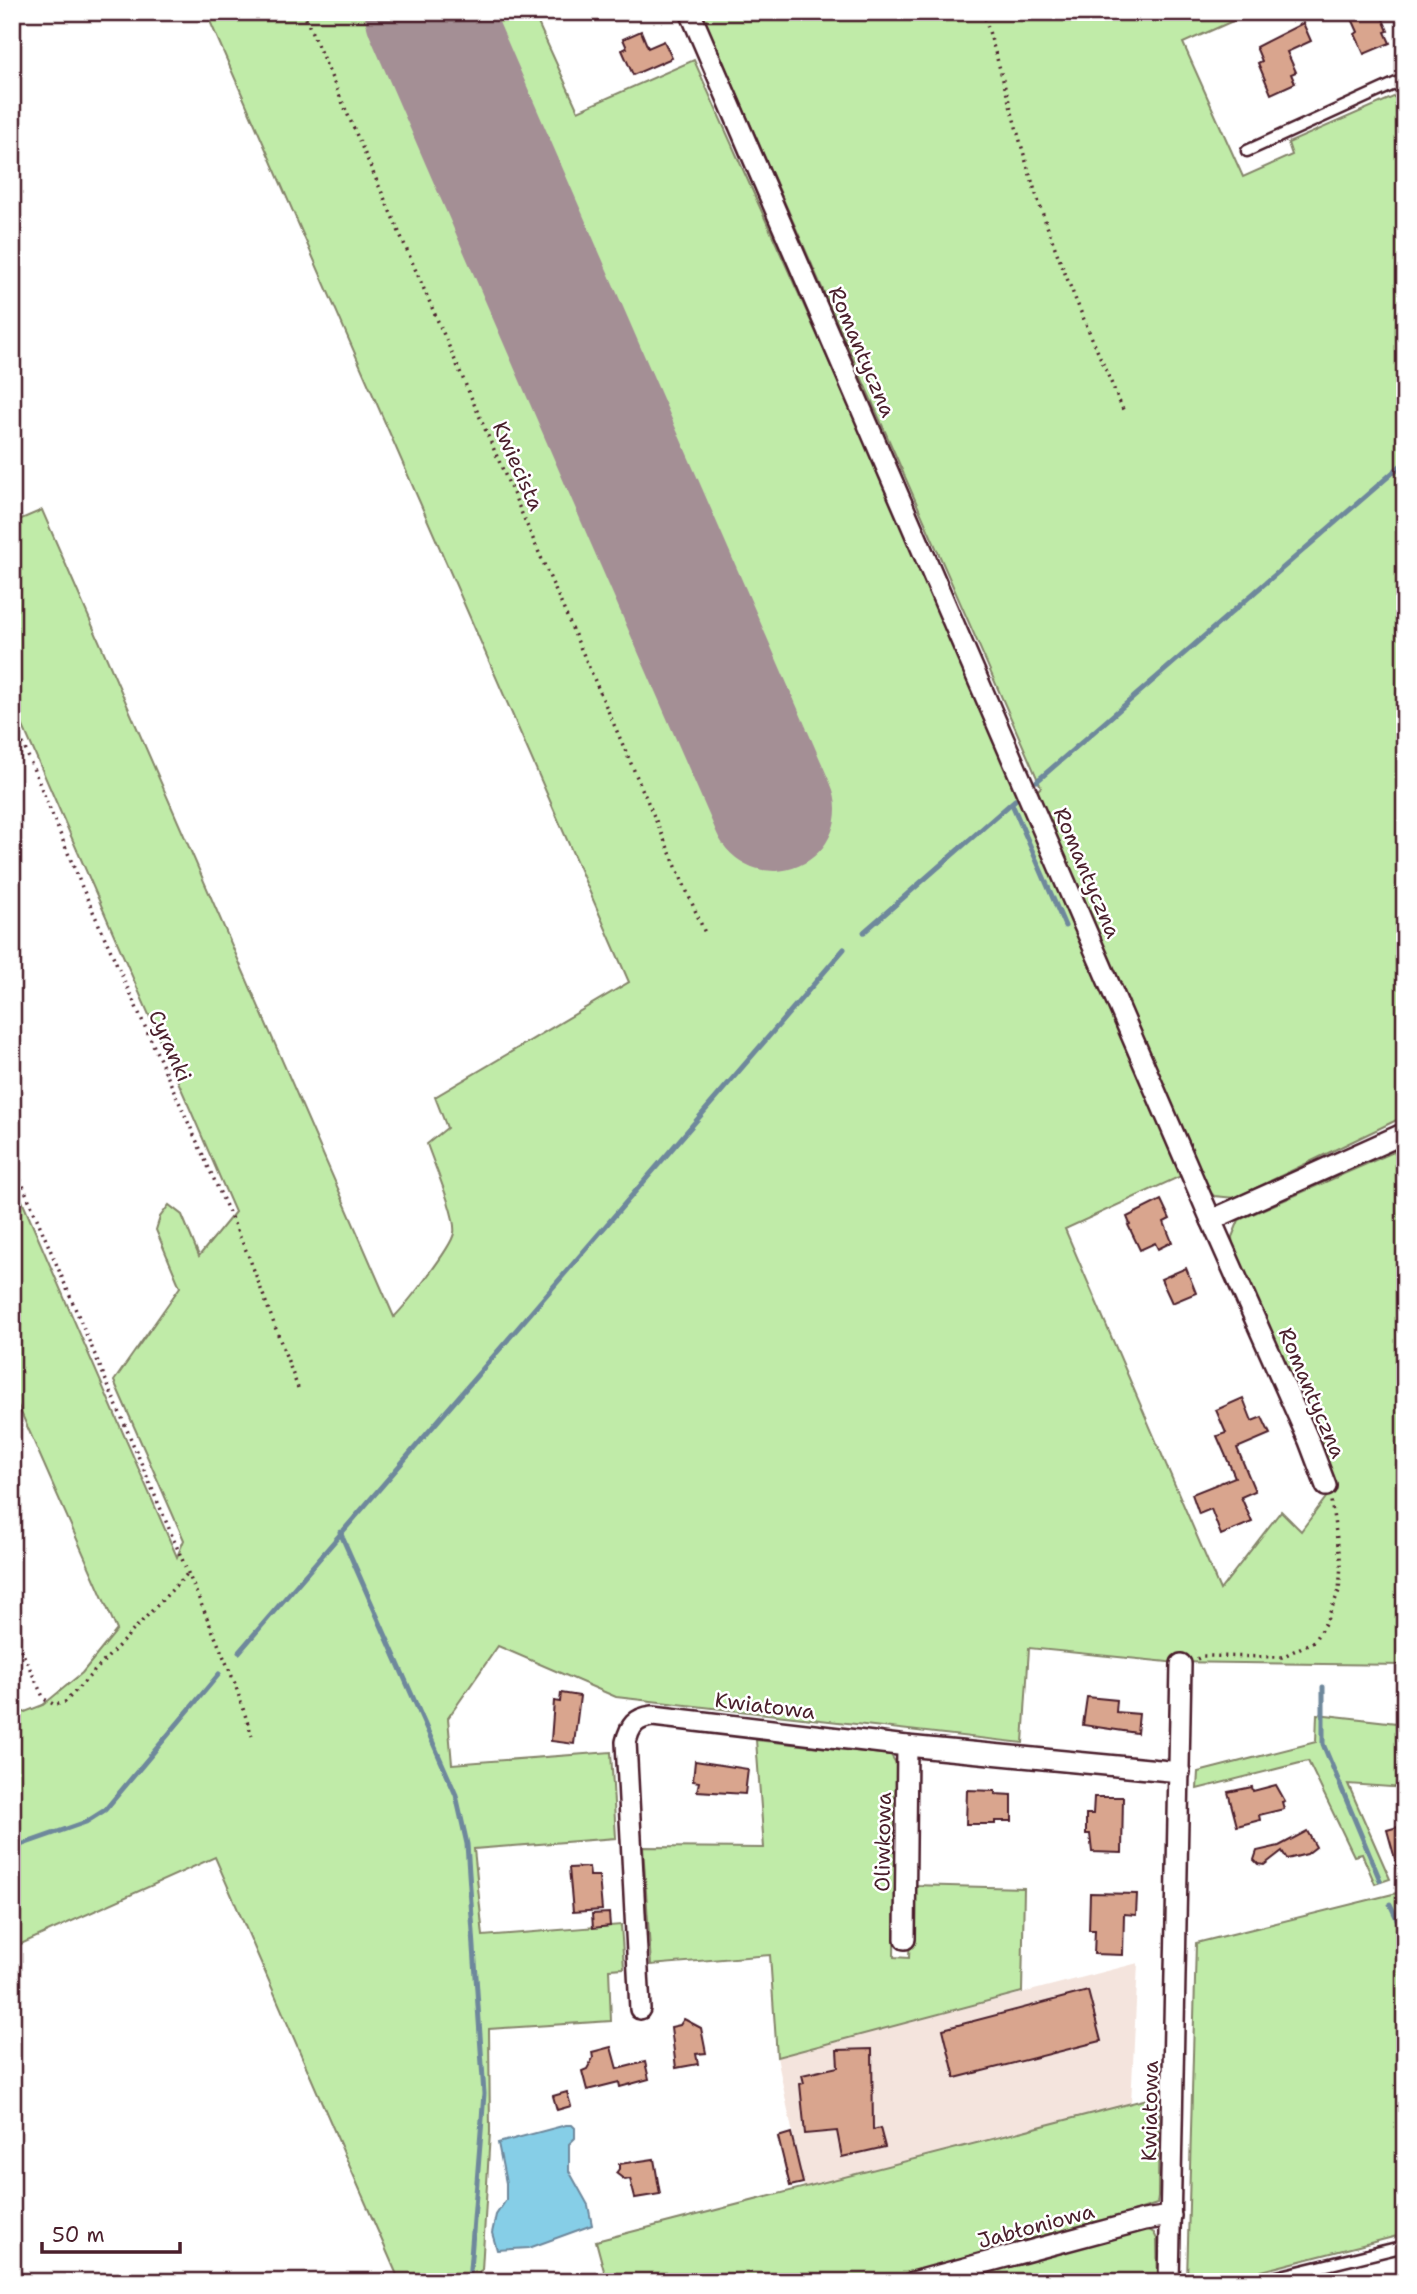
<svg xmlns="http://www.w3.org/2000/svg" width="1417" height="2294" font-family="'Shantell Sans',sans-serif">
  <rect width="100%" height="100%" fill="#fff"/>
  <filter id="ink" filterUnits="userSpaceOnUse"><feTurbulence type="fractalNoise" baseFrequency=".0143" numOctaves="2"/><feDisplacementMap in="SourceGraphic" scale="14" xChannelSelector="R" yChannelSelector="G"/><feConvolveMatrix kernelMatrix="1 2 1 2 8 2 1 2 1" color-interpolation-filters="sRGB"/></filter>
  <g filter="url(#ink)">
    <polygon fill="#f4e4dd" points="1138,1963 1131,2103 804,2188 777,2057"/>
    <g fill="#c0eba8" stroke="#85856a" stroke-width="2">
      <path d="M206 12H533L578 111 694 60 908 538 1180 1164 1181 1176 1065 1229 1220 1590 1281 1511 1301 1531 1336 1484 1233 1248 1232 1237 1239 1220 1405 1147V1665L1168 1662 1029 1648 1023 1743 616 1697 498 1646 448 1718 452 1764 611 1752 616 1838 474 1849 483 1936 621 1925 624 1968 609 1969 611 2021 489 2029 490 2132 482 2270 480 2271 478 2282H400L215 1857 12 1948V1717L43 1705 82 1673 117 1630 12 1392V1178L177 1557 184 1540 114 1381 180 1287 156 1230 160 1217 169 1205 182 1215 199 1256 235 1212 12 701V523L42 510 394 1317C406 1305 452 1247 454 1233 457 1217 433 1162 427 1144L447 1128 435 1097 629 982Z"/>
      <polygon points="701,12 1253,12 1183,43 1243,177 1292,155 1288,143 1405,92 1405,1116 1235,1198 1214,1196 1204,1185 1036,792 1041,787"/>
      <polygon points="1317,1714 1405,1724 1405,1788 1348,1784 1390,1879 1375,1884 1362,1854 1354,1856 1308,1761 1197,1789 1198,1772 1316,1742"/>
      <polygon points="756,1740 891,1755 897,1765 894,1957 909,1958 912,1885 1024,1888 1022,1992 777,2057 770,1955 651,1965 643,1847 764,1848"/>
      <polygon points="1397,1893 1405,1911 1405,2234 1219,2282 1189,2282 1187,2280 1196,1943"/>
      <polygon points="1151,2098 1159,2101 1158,2196 1157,2204 1132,2212 1132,2218 882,2282 607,2282 596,2241"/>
      <polygon points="1147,2229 1154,2233 1157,2239 1158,2282 926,2282"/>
    </g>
    <g fill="#86cee7" stroke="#6e889c" stroke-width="2">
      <polygon points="1405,197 1405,242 1397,214"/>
      <polygon points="566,2125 572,2125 575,2128 575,2138 569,2144 569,2171 588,2205 592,2225 529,2248 497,2250 492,2233 496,2215 506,2200 506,2183 498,2143"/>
    </g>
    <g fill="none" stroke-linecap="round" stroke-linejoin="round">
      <g stroke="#6e889c" stroke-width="5">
        <polyline points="1037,781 1405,462"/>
        <polyline points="1012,804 1065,926"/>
        <polyline points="864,932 1015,800"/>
        <polyline points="340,1532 456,1795 467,1844 484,2094 469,2282"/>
        <polyline points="239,1652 844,949"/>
        <polyline points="1323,1687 1323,1744 1380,1880"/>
        <polyline points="12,1848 86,1822 105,1810 219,1674"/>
        <polyline points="1390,1904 1405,1936"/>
      </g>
      <polyline stroke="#a48f95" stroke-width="124" points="427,12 774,809"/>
    </g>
    <g fill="#d9a58e" stroke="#4a1f2b" stroke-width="2">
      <polygon points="1349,12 1380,12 1388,31 1385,32 1390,43 1364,54 1355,34 1358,32"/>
      <polygon points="1303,23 1311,41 1287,52 1296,72 1291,74 1295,83 1271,94 1258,63 1262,61 1256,47"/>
      <polygon points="641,31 648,48 664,41 672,58 633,75 622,50 627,48 623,39"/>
      <polygon points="1161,1200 1170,1219 1164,1222 1172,1242 1158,1249 1155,1243 1140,1250 1128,1225 1130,1224 1127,1217"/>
      <polygon points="1186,1268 1196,1293 1172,1303 1161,1279"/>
      <polygon points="1243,1398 1252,1421 1262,1417 1270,1434 1237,1448 1255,1491 1241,1497 1252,1522 1221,1535 1211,1509 1199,1514 1192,1494 1235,1477 1217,1436 1226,1433 1216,1410"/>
      <polygon points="561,1693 580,1696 574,1744 551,1741 554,1701 560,1702"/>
      <polygon points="1087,1697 1117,1700 1116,1712 1139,1714 1137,1733 1083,1725"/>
      <polygon points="695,1761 748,1769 745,1794 697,1791 699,1782 693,1781"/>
      <polygon points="1276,1785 1285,1801 1282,1802 1284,1809 1259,1815 1260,1820 1237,1826 1228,1792 1252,1787 1253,1791"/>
      <polygon points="967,1790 995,1791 995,1794 1012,1795 1012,1821 995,1821 995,1824 966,1824"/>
      <polygon points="1094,1797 1123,1797 1122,1853 1092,1852 1090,1834 1086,1834 1086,1814 1093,1814"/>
      <polygon points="1405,1825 1405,1877 1400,1877 1387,1830"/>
      <polygon points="1307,1831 1316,1847 1307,1854 1287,1859 1282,1851 1264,1865 1258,1864 1254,1860 1257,1851 1279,1846"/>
      <polygon points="589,1867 590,1876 599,1876 602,1910 573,1912 569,1868"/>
      <polygon points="1090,1893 1137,1894 1136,1915 1124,1914 1123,1955 1094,1954 1095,1930 1089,1930"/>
      <polygon points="609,1913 610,1926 593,1928 592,1914"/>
      <polygon points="1088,1991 1101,2041 955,2078 943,2029"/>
      <polygon points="684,2019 701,2028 706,2053 696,2054 698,2064 676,2068 671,2027 680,2025"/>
      <polygon points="611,2047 617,2069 645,2062 649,2079 620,2087 619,2082 587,2090 582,2071 587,2069 593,2058 592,2052"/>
      <polygon points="872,2049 873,2130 880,2128 885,2147 842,2157 837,2131 805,2134 800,2084 804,2083 802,2075 838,2067 837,2050"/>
      <polygon points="567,2092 571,2106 557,2110 553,2096"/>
      <polygon points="791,2133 803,2183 790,2186 778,2137"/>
      <polygon points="654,2159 660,2194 635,2198 630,2179 625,2180 616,2173 619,2169 619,2164"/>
    </g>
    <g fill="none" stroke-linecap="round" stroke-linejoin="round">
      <g stroke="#4a1f2b" stroke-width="15">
        <g id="service">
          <polyline points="1247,151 1403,80 1405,76"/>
          <polyline points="1257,2282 1405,2246"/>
        </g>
      </g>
      <g stroke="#4a1f2b" stroke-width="24">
        <g id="minor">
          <polyline points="690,12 1211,1220 1309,1441 1326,1486"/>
          <polyline points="1211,1220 1405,1133"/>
          <polyline points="905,1939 907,1746"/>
          <path d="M640 2009 626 1742C630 1726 635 1718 653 1716L907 1746 1180 1772"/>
          <polyline points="913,2282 1144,2220 1171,2216"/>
          <polyline points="1169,2282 1181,1664"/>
        </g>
      </g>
      <g stroke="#4a1f2b" stroke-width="3.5" stroke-dasharray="2 5" stroke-linecap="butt">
        <polyline points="303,12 705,933"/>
        <path d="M983 12C1003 75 1018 140 1039 203 1063 274 1094 343 1124 412"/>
        <polyline points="12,717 82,887 249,1257 298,1388"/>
        <polyline points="12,1160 234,1681 252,1736"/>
        <polyline points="12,1630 44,1699 55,1705 65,1702 188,1573"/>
        <polyline points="1197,1659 1203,1656 1282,1657 1314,1641 1326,1622 1339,1591 1341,1564 1331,1501"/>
      </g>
      <use href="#service" stroke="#fff" stroke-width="10"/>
      <use href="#minor" stroke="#fff" stroke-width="19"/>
    </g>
  </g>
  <g text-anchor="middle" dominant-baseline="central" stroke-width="5" stroke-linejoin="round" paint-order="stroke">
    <g font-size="21" fill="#4a1f2b" stroke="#fff">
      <text transform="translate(862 352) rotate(67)">Romantyczna</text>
      <text transform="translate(518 466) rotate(66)">Kwiecista</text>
      <text transform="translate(1087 873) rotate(67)">Romantyczna</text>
      <text transform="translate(170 1046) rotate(66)">Cyranki</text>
      <text transform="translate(1312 1393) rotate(67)">Romantyczna</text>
      <text transform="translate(765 1706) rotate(7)">Kwiatowa</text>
      <text transform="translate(883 1842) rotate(-89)">Oliwkowa</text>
      <text transform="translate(1150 2111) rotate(-89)">Kwiatowa</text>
      <text transform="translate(1036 2226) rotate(-15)">Jabłoniowa</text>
    </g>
  </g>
  <rect width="1417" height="2294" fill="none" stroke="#fff" stroke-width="42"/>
  <rect x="21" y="21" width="1375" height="2252" fill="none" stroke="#4a1f2b" stroke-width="2.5" filter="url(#ink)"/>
  <path d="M42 2242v10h138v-10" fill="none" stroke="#4a1f2b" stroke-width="3.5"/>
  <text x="52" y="2242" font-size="21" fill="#4a1f2b" stroke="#ffffff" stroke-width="5" paint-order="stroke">50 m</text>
</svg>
